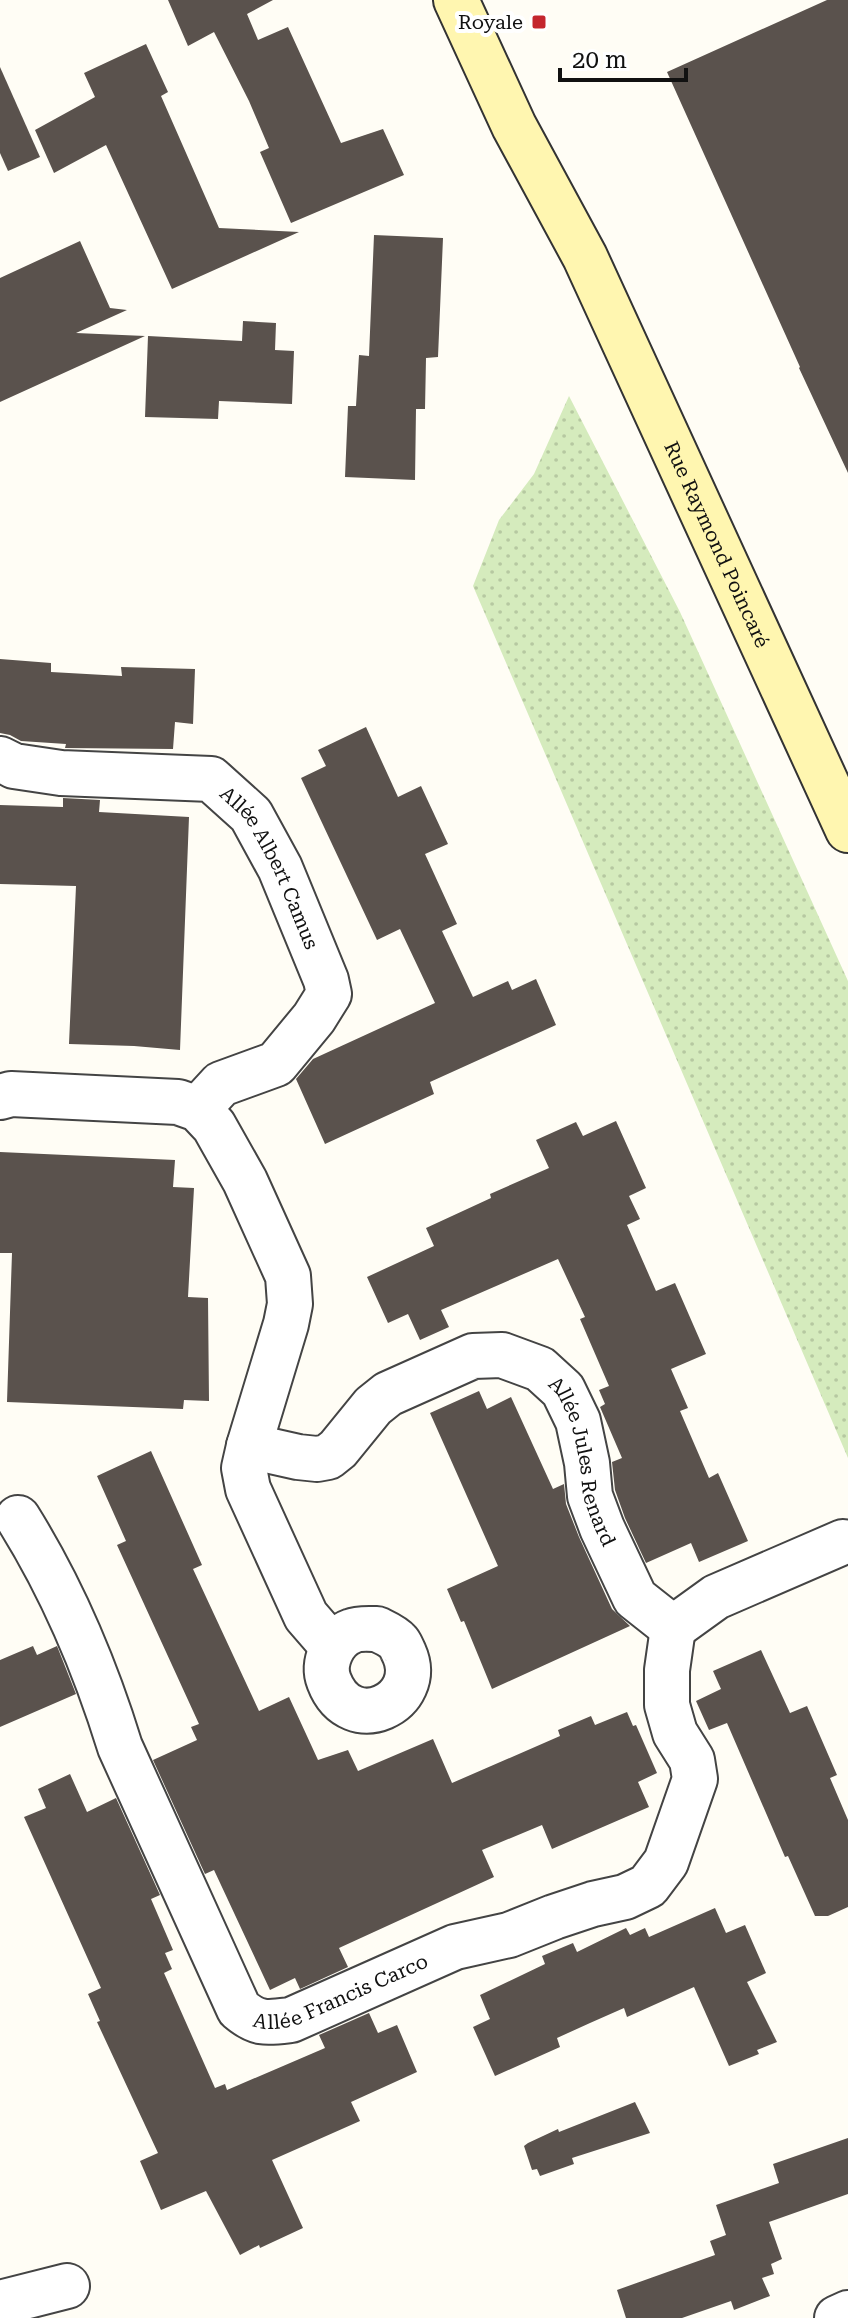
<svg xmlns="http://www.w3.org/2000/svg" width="848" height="2318" font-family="'Roboto Serif',serif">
  <defs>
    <pattern id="green-dots" width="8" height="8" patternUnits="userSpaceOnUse" patternTransform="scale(2)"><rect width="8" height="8" fill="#d5ebbd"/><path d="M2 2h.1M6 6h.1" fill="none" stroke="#b6c8a1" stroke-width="1.8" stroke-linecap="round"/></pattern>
  </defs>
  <rect width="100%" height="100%" fill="#fffdf5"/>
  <polygon fill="url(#green-dots)" points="569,396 680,612 848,981 848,1458 473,586 499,520 534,474"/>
  <g fill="#5a524d">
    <polygon points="168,0 273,0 247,14 258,40 288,27 341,143 383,129 404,175 291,223 260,152 269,148 249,101 214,32 188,46"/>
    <polygon points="827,0 848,0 848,473 799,368 800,367 667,72"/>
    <polygon points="146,44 168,92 161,96 219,228 299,232 172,289 106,145 54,173 35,130 95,97 84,73"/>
    <polygon points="0,67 40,157 8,171 0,153"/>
    <polygon points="374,235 443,238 438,357 426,358 425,409 416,409 415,480 345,477 348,406 356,406 359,355 369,356"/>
    <polygon points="80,241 110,308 127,310 76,333 145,336 0,402 0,278"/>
    <polygon points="243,321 276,323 275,350 294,351 292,404 219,401 218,419 145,417 148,336 242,341"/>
    <polygon points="0,659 51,663 51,672 122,676 121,667 195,669 193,724 175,722 173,749 65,748 66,744 21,741 10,735 0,733"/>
    <polygon points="366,727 398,797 421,786 448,844 425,854 457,924 442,931 473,997 508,981 512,990 536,979 556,1025 430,1082 434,1094 325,1144 296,1079 313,1059 435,1003 400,929 377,940 301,778 326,766 318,750"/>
    <polygon points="63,798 100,800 99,812 189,817 180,1050 134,1046 69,1044 76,886 0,884 0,805 63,807"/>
    <polygon points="616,1121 646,1188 629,1196 640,1219 627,1225 656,1291 675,1283 706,1354 671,1369 688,1408 680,1411 709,1478 718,1473 748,1541 699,1562 691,1543 646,1563 625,1518 615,1490 612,1462 622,1458 600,1407 605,1404 599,1390 609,1386 580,1319 585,1317 558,1259 441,1310 449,1327 420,1340 408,1314 388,1323 367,1277 434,1246 426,1228 491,1198 490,1194 549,1168 536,1140 576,1122 583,1136"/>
    <polygon points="0,1152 175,1160 173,1187 194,1188 188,1297 208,1298 209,1401 184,1400 183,1409 7,1402 12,1253 0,1253"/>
    <polygon points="479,1391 487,1409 511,1397 553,1489 564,1484 566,1504 579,1537 612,1609 630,1626 492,1689 464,1621 461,1622 447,1589 498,1566 430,1413"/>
    <polygon points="151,1451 202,1565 193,1569 259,1711 289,1697 318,1760 348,1750 358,1771 433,1739 452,1783 560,1736 558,1730 591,1716 595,1725 627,1712 633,1726 636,1725 657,1773 638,1782 649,1807 552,1849 542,1825 482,1850 494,1877 339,1948 348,1967 300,1989 295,1978 270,1990 214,1870 205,1874 153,1760 197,1740 191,1727 199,1724 117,1545 126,1541 97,1476"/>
    <polygon points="33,1646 37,1655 57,1646 76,1694 0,1727 0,1660"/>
    <polygon points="761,1650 790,1713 807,1706 837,1775 830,1778 848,1820 848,1907 828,1916 815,1916 788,1856 785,1857 727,1723 709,1730 696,1701 721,1689 713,1671"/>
    <polygon points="70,1774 87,1812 116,1798 160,1895 151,1899 173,1950 165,1953 172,1969 164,1973 215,2088 225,2084 227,2090 325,2048 319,2035 369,2013 378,2033 397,2025 417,2072 351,2102 360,2121 272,2160 303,2228 260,2248 259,2245 240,2255 206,2191 161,2210 140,2161 158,2153 97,2022 100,2021 88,1994 101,1988 24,1817 46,1808 38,1789"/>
    <polygon points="715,1908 726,1933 745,1925 766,1973 747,1982 777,2042 757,2050 759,2054 729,2066 694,1987 627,2017 624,2008 590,2023 557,2038 560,2047 495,2076 473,2027 490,2019 480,1995 545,1964 542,1956 573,1943 577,1952 626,1928 630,1935 645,1928 649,1937"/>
    <polygon points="635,2102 650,2133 572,2158 574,2164 540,2176 537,2169 532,2170 524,2146 528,2143 558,2129 559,2132"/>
    <polygon points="848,2138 848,2194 769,2222 782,2259 771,2264 774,2274 762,2278 770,2296 734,2310 731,2301 682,2318 626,2318 617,2290 715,2255 710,2241 726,2235 716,2205 779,2183 773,2164"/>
  </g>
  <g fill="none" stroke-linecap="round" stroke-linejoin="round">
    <g stroke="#444" stroke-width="48">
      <g id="street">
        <path id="s1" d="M0 759 14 766 61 773 211 779 251 815 280 868 326 980 329 994 314 1018 276 1064 221 1084 198 1109"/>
        <polyline points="0,1097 11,1094 178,1102 198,1109 214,1126 245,1181 288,1276 290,1304 286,1324 249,1446 244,1468 248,1489 306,1616 332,1646"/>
        <path id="s2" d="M249 1446 298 1457 317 1459 328 1457 338 1449 373 1406 388 1394 473 1356 502 1355 540 1369 563 1390 578 1421 587 1463 590 1496 602 1528 635 1598 673 1628"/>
        <path id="s3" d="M18 1518C63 1590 95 1666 120 1747L239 2009C258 2025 267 2023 291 2020L455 1947 509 1935 554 1917 593 1904 625 1897 648 1886 666 1862 695 1779 692 1760 675 1733 667 1705V1670L673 1628"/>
        <polyline points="673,1628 716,1597 843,1542"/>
        <path d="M377 1629C383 1632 393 1636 398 1642 399 1642 403 1651 404 1653 426 1702 351 1739 329 1681 322 1663 333 1638 352 1631 359 1628 370 1629 377 1629Z"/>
        <polyline points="0,2303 67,2286"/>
        <polyline points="837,2318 848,2313"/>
      </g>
    </g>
    <g stroke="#333" stroke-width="48">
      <g id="secondary">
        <path id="s4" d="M456 0 514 126 585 257 848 830"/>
      </g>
    </g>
    <use href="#street" stroke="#fff" stroke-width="44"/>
    <use href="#secondary" stroke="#fff6b0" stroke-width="44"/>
  </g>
  <rect fill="#c4262e" stroke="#fff" stroke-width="3" x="531" y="14" width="16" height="16" rx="4"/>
  <g text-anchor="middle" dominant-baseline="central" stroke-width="8" stroke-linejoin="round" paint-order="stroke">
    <g font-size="20" fill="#111" stroke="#fff" text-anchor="end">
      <text x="523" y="22">Royale</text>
    </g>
    <g font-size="20" fill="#111" stroke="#fff">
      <text stroke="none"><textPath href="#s4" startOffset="604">Rue Raymond Poincaré</textPath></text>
      <text stroke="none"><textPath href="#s1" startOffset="322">Allée Albert Camus</textPath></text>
      <text stroke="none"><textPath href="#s2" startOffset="436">Allée Jules Renard</textPath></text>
      <text stroke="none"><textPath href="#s3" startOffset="650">Allée Francis Carco</textPath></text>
    </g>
  </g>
  <path d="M560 68v12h126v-12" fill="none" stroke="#111111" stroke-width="4"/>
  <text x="572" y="68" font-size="24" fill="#111111" stroke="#ffffff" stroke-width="6" paint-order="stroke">20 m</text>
</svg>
